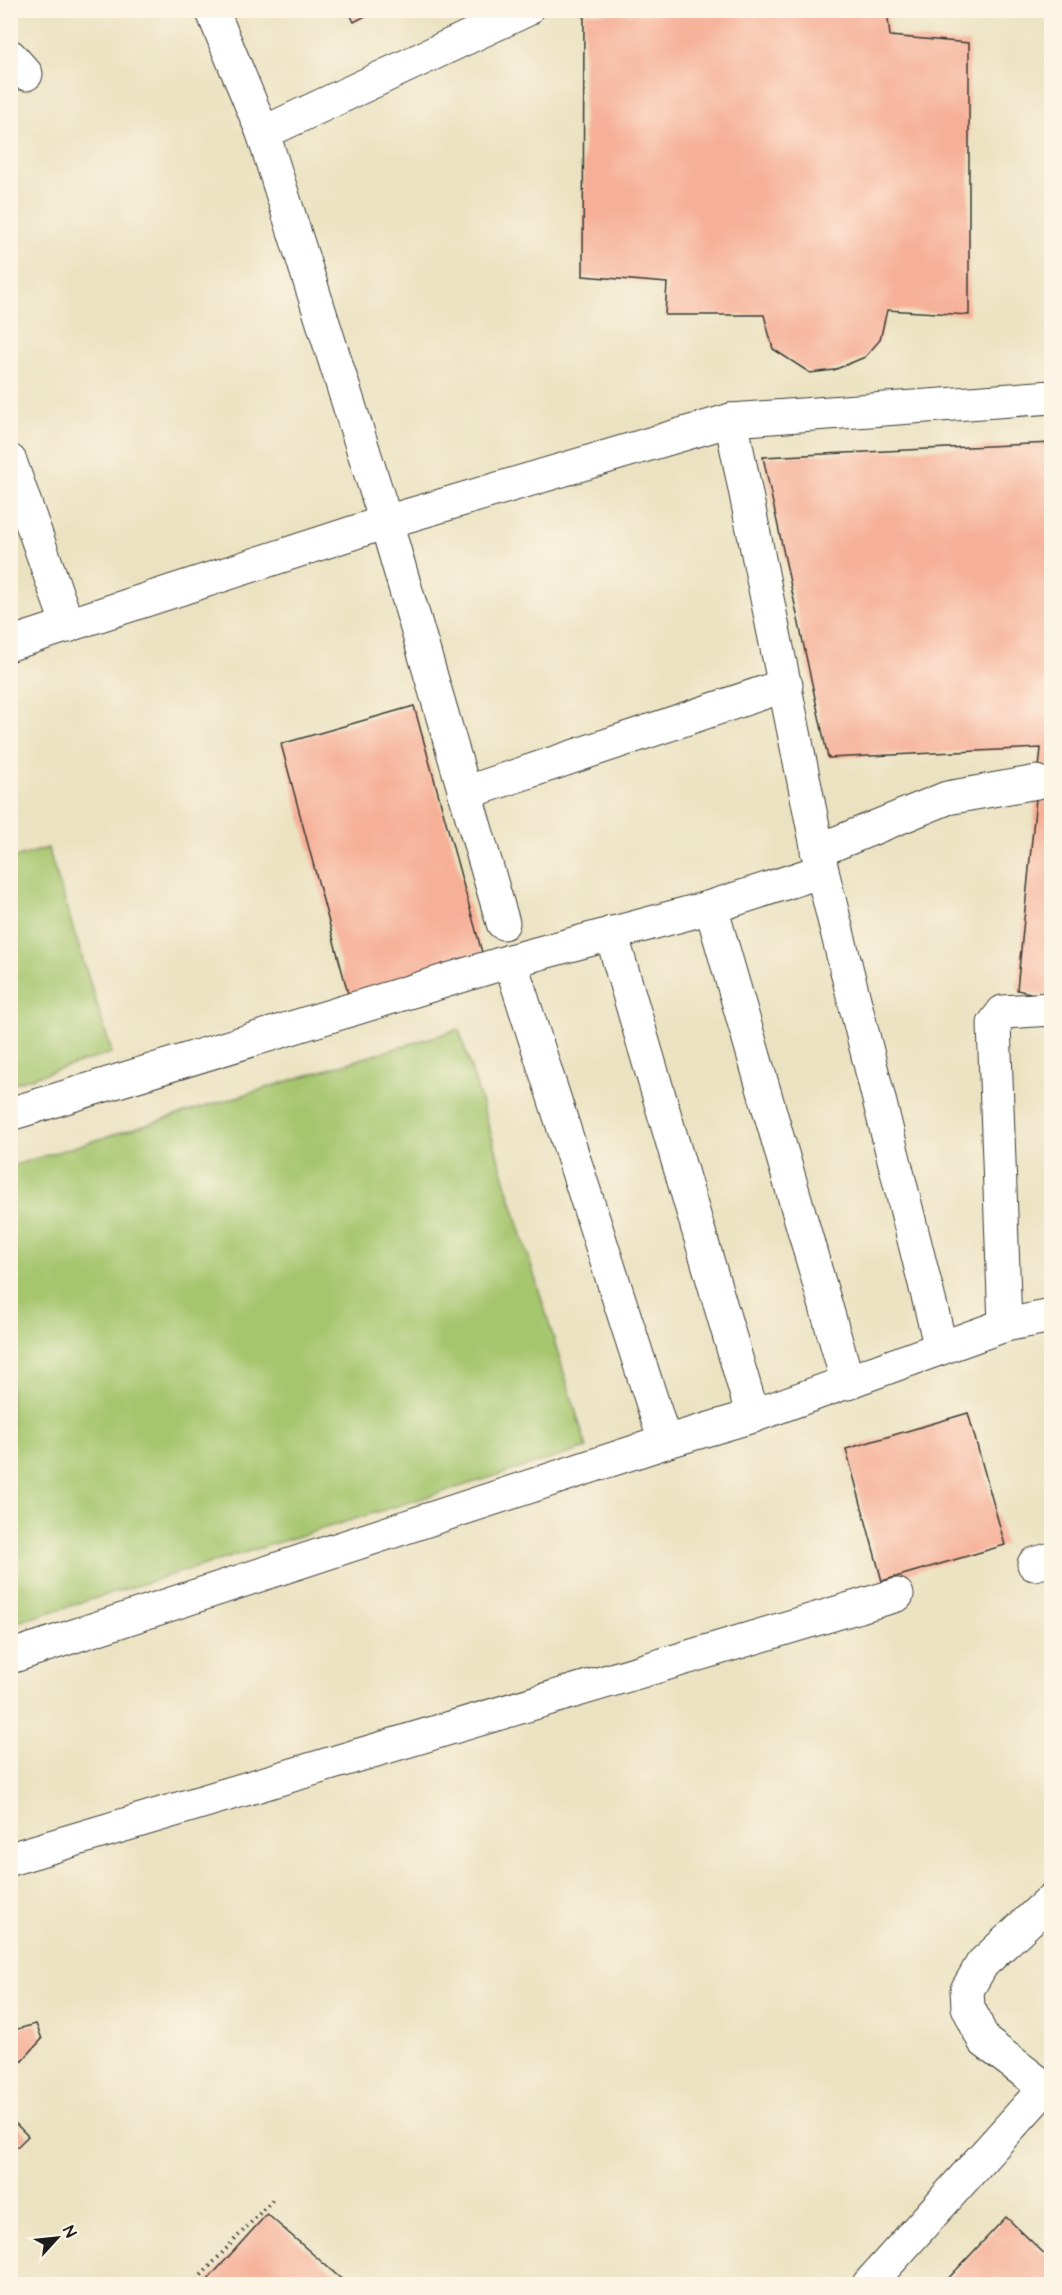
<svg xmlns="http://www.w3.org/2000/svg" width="1062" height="2295" font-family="'Architects Daughter',sans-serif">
  <rect width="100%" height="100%" fill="#fcf5e5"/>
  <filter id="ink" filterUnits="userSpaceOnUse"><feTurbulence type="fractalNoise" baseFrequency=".0167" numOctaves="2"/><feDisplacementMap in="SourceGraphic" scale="12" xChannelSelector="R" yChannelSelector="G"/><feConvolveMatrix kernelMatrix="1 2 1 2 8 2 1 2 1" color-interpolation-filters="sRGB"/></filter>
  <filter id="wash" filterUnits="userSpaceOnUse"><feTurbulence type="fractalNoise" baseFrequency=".008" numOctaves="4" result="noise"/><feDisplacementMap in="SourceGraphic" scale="24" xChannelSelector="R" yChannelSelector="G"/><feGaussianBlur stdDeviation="1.35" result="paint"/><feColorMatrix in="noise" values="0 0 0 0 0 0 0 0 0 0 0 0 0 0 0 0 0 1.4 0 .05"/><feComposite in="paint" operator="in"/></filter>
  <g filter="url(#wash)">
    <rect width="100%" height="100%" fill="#ebe2c1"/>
    <g fill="#a6c66e" stroke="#617145" stroke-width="1.5">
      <polygon points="48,848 112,1053 11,1084 11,859"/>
      <polygon points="459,1029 587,1448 11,1624 11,1166"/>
    </g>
    <g id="blocks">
      <g fill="#f6b098">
        <polygon points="348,10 377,10 354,22"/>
        <polygon points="441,10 466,10 446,20"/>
        <polygon points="765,10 887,10 890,36 969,43 969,315 887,310 880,340 865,357 834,370 810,373 773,349 764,315 665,315 667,283 583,276 584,13 764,15"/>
        <polygon points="1052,443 1052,998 1017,990 1041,748 828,758 763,457"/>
        <polygon points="414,706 483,956 349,997 281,744"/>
        <polygon points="968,1413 1005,1545 882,1581 846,1449"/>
        <polygon points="36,2024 42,2039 10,2074 10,2031"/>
        <polygon points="10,2118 28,2136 10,2154"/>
        <polygon points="267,2214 347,2284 204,2284"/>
        <polygon points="1006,2217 1052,2261 1052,2284 943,2284"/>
      </g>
    </g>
  </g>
  <g filter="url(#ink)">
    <use href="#blocks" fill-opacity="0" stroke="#3b3a35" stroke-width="1.5"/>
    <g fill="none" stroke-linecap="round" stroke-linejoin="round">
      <g stroke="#3b3a35" stroke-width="35">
        <g id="minor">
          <polyline points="212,10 263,133 386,522 503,923"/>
          <polyline points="10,56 26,74"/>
          <polyline points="263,133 526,10"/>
          <polyline points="731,420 822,871 941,1348"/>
          <polyline points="10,461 68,626"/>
          <polyline points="10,644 386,522 731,420 1052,397"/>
          <polyline points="465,793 786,685"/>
          <polyline points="817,851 947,798 1037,782"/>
          <polyline points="711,907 848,1383"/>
          <polyline points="611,933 753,1416"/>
          <polyline points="510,961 665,1442"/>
          <polyline points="10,1114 510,961 711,907 822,871"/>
          <polyline points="1005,1325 994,1024 1003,1012 1052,1009"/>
          <polyline points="1034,1564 1052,1559"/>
          <polyline points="10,1657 665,1442 753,1416 1005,1325 1052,1316"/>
          <polyline points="10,1859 897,1595"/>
          <polyline points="1052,1899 982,1964 967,1990 968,2007 984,2041 1052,2093"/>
          <polyline points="869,2284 1045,2088"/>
        </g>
      </g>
      <polyline stroke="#3b3a35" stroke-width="4" stroke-dasharray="1.5 4.5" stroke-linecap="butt" points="193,2284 275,2197"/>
      <use href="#minor" stroke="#fff" stroke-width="33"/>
    </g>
  </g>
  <rect width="1062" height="2295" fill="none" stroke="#fcf5e5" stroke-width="36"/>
  <g transform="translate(57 2238) rotate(63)" stroke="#fcf5e5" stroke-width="4.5" paint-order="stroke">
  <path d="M0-4.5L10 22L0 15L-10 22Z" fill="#1c1c1c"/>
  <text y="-9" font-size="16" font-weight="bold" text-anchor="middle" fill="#1c1c1c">N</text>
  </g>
</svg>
